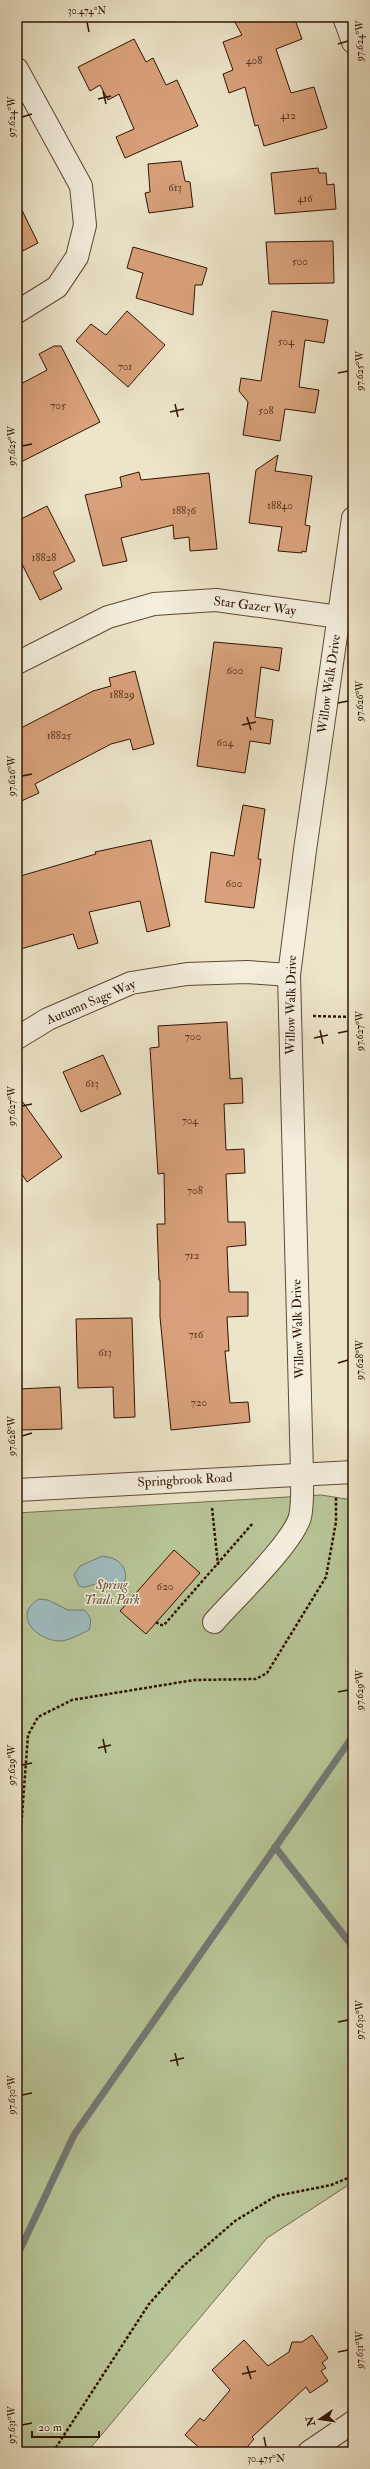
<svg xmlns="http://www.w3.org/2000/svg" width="370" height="2469" font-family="'IM FELL Double Pica',serif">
  <rect width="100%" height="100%" fill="#ede5ca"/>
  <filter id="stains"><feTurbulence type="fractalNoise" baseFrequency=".005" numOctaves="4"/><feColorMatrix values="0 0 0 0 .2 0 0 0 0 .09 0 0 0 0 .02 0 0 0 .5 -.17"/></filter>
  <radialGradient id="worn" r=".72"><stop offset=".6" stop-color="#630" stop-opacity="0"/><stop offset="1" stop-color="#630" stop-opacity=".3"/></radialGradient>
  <polygon fill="#b8c597" stroke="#746c4c" points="321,1495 353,1500 353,2182 267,2238 87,2452 17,2452 17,1513"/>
  <g fill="#9ebcc1" stroke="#727975">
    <path d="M102 1556C106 1557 111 1557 114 1559 126 1564 132 1583 116 1587 110 1588 103 1583 97 1584 89 1585 86 1589 79 1586L74 1575 80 1566Z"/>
    <path d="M39 1599 48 1600 68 1610H84C91 1616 92 1621 89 1630 80 1634 69 1641 59 1641 36 1640 12 1615 39 1599Z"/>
  </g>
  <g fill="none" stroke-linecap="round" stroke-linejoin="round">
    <g stroke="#727975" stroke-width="7">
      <polyline points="275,1847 353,1947"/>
      <polyline points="17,2256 74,2135 353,1736"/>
    </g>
  </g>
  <g fill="#d9a17b" stroke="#301402">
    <polygon points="232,17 294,17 302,39 276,49 291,93 314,87 327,128 264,146 258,125 255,126 245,87 229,93 223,74 233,70 223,42 242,35"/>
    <polygon points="134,39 146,62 153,58 166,85 177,80 198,126 125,158 116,137 134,129 119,94 108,100 100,85 90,91 78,67"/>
    <polygon points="181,161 185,181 190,182 193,207 149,213 145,193 150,192 148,164"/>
    <polygon points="318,168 319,173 326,173 327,185 334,184 336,209 275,214 271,173"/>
    <polygon points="17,200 38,243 17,254"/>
    <polygon points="333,241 334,283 269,284 266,242"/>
    <polygon points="133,247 207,268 202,285 195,285 193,315 136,298 143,273 127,268"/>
    <polygon points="127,311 165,345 128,387 76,341 91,324 106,335"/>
    <polygon points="272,311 328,320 324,343 305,340 299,387 319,390 315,413 285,409 280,441 243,435 248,402 239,391 241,378 261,381"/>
    <polygon points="54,346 61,346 100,422 17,464 17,386 47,370 39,354"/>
    <polygon points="278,455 275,471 312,476 305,525 310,526 306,552 302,551 302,553 278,551 282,527 249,523 256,470"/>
    <polygon points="139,472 141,480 209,473 217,549 190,551 189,537 174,539 173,525 121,538 127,561 103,566 85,495 122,487 120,477"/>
    <polygon points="47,506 75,561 53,572 62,589 40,600 17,554 17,521"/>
    <polygon points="214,642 282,648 279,671 261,667 255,717 273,720 270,744 250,741 245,773 197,766"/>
    <polygon points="135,671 154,744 133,750 130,739 111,744 35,784 39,793 17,803 17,730 93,691 111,686 109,678"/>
    <polygon points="243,805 265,809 258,859 261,859 254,908 205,902 211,852 234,856"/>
    <polygon points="151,840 170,926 147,932 140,901 89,912 98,943 78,949 73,934 17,950 17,877 96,854 95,852"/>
    <polygon points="227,1022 230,1079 242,1078 243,1103 224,1104 226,1150 244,1149 245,1173 226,1174 228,1222 245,1222 246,1245 227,1247 229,1292 248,1292 248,1316 227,1317 229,1351 225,1351 230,1403 248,1402 250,1422 171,1430 160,1317 160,1280 159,1280 157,1224 165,1224 164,1173 158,1174 150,1048 159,1047 158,1026"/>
    <polygon points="103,1055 121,1094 81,1112 63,1072"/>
    <polygon points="17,1094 62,1157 27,1182 17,1167"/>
    <polygon points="132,1318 135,1417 114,1418 113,1387 78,1388 76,1319"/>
    <polygon points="60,1387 62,1429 20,1430 19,1389"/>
    <polygon points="174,1550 200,1573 146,1634 120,1611"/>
    <polygon points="312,2335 328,2358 322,2363 326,2368 321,2371 328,2381 310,2393 306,2387 252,2437 254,2439 243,2452 204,2452 185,2435 200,2418 204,2421 230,2390 212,2370 244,2340 268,2366 289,2352 292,2342 302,2342"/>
  </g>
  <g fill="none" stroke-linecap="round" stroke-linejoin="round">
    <g stroke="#5f4834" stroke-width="24">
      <g id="minor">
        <polyline points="344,17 353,42"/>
        <polyline points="17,69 81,186 85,225 77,257 57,287 17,312"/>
        <polyline points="17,663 108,617 154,604 216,600 339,617"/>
        <polyline points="17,1038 48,1019 131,983 187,974 247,972 289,975"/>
        <polyline points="17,1490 353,1472"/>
        <path d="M214 1622C235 1598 292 1544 300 1517 303 1504 302 1487 302 1473L289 975 305 850 353 518"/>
        <polyline points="309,2452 353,2422"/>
      </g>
    </g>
    <g stroke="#301402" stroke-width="2.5" stroke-dasharray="3 2" stroke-linecap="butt">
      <polyline points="313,1016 353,1017"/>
      <polyline points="350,1441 351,1426 353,1424"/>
      <polyline points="212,1508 218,1565"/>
      <polyline points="156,1622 160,1625 164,1625 253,1523"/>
      <polyline points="17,1883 28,1735 38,1717 72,1700 194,1680 256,1679 267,1673 326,1577 336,1522 336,1496"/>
      <polyline points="53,2452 149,2304 182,2267 235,2221 276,2196 331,2185 353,2176"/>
    </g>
    <use href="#minor" stroke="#f3eedd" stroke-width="22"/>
  </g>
  <path fill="none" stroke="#301402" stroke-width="1.5" d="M87 22 89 32M338 44 348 41M103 91 106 104M98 99 111 96M22 117 32 114M338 373 348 371M175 404 178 417M170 412 184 409M22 446 32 444M338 703 348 701M247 717 251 730M242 725 256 722M22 776 32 774M320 1030 323 1044M338 1033 348 1031M314 1038 328 1035M22 1106 32 1104M338 1363 348 1360M22 1436 32 1433M338 1692 348 1690M103 1739 106 1753M98 1748 111 1745M22 1765 32 1763M338 2022 348 2020M175 2053 178 2066M170 2061 184 2058M22 2095 32 2093M338 2352 348 2350M247 2366 251 2379M242 2374 256 2371M22 2425 32 2423M264 2437 266 2447"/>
  <g text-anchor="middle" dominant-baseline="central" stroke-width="3" stroke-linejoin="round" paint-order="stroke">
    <g font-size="11" fill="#5a3720">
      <text x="254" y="60">408</text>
      <text x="288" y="115">412</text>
      <text x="175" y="187">613</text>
      <text x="305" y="198">416</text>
      <text x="300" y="261">500</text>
      <text x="286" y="341">504</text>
      <text x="125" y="366">701</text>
      <text x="58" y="405">705</text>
      <text x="266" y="410">508</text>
      <text x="280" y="505">18840</text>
      <text x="184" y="510">18836</text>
      <text x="44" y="557">18828</text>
      <text x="235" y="670">600</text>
      <text x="122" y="694">18829</text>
      <text x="59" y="735">18825</text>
      <text x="225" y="742">604</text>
      <text x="234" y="883">600</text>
      <text x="193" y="1036">700</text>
      <text x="92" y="1083">613</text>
      <text x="190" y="1120">704</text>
      <text x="195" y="1190">708</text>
      <text x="192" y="1255">712</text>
      <text x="196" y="1334">716</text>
      <text x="105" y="1352">613</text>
      <text x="199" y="1402">720</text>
      <text x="165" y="1586">620</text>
    </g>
    <g font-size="13" fill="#301402" stroke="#f3eedd">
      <text transform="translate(255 606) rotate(7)">Star Gazer Way</text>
      <text transform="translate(329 684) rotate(-82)">Willow Walk Drive</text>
      <text transform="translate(91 1002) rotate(-23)">Autumn Sage Way</text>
      <text transform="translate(291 1005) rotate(-89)">Willow Walk Drive</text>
      <text transform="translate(298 1329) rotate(-92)">Willow Walk Drive</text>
      <text transform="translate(185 1480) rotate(-3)">Springbrook Road</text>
    </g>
    <g font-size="13" font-style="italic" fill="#605236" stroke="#f3eedd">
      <text x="112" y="1585">Spring<tspan x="112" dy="15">Trails Park</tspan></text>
    </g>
  </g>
  <rect width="370" height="2469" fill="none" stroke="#ede5ca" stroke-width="44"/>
  <g transform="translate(320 2419) rotate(257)" stroke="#f3eedd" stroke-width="3" paint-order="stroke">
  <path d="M0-3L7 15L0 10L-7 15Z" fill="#301402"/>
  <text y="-6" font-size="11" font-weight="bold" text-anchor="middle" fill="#301402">N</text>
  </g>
  <path d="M32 2431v6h67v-6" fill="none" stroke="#301402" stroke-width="2"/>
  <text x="38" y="2431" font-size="12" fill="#301402" stroke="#f3eedd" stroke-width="3" paint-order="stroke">20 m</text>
  <rect x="22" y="22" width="326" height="2425" fill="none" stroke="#301402" stroke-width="1.5"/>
  <g font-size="10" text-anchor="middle" fill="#301402">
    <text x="87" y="14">30.474°N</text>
    <text transform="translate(359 41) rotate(-90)" y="4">97.624°W</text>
    <text transform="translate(11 117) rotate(-90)" y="4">97.624°W</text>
    <text transform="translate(359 371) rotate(-90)" y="4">97.625°W</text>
    <text transform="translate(11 446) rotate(-90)" y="4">97.625°W</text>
    <text transform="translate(359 701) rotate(-90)" y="4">97.626°W</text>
    <text transform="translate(11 776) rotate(-90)" y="4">97.626°W</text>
    <text transform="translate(359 1031) rotate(-90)" y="4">97.627°W</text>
    <text transform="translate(11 1106) rotate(-90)" y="4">97.627°W</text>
    <text transform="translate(359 1360) rotate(-90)" y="4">97.628°W</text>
    <text transform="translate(11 1436) rotate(-90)" y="4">97.628°W</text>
    <text transform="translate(359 1690) rotate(-90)" y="4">97.629°W</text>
    <text transform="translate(11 1765) rotate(-90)" y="4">97.629°W</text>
    <text transform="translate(359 2020) rotate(-90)" y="4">97.630°W</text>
    <text transform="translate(11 2095) rotate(-90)" y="4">97.630°W</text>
    <text transform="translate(359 2350) rotate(-90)" y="4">97.631°W</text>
    <text transform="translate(11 2425) rotate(-90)" y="4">97.631°W</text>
    <text x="266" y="2462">30.475°N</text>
  </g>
  <rect width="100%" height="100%" filter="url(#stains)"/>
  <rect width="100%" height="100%" fill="url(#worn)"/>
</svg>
